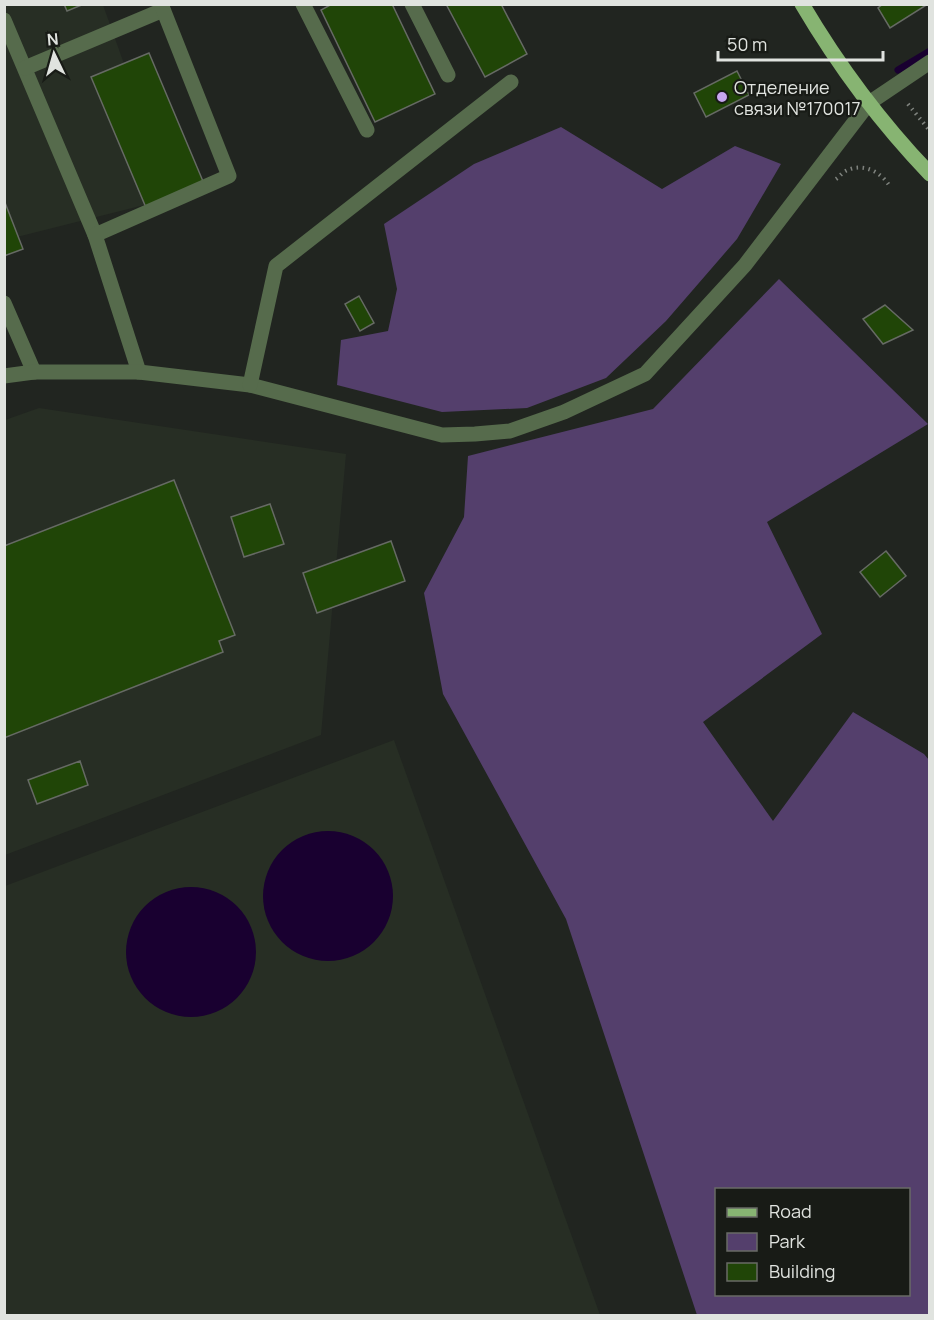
<svg xmlns="http://www.w3.org/2000/svg" width="934" height="1320" font-family="Manrope,sans-serif">
  <rect width="100%" height="100%" fill="#212520"/>
  <g fill="#272e24">
    <polygon points="4,5 103,5 172,198 5,240"/>
    <polygon points="39,408 346,454 321,735 5,855 5,420"/>
    <polygon points="394,740 600,1315 5,1316 5,886"/>
  </g>
  <g fill="#543f6c" fill-rule="evenodd">
    <polygon points="561,127 662,189 735,146 781,164 737,239 666,321 606,378 527,408 442,412 337,385 341,340 388,331 397,289 384,224 474,164"/>
    <path d="M779 279 928 424 767 522 822 634 703 722 773 821 853 712 924 754 929 760V1315H697L566 919 443 694 424 593 464 517 468 456 653 409ZM716 1190H908V1294H716Z"/>
  </g>
  <g fill="#190030">
    <circle cx="328" cy="896" r="65"/>
    <circle cx="191" cy="952" r="65"/>
  </g>
  <g fill="none" stroke-linecap="round" stroke-linejoin="round">
    <polyline stroke="#190030" stroke-width="7" points="898,70 930,51"/>
  </g>
  <g fill="#204507" stroke="#666a64" stroke-width="1.5">
    <polygon points="64,4 84,4 67,11"/>
    <polygon points="332,4 392,4 435,94 375,122 321,10"/>
    <polygon points="446,4 501,4 527,54 485,77"/>
    <polygon points="883,4 928,4 890,28 878,8"/>
    <polygon points="149,53 205,186 147,210 91,77"/>
    <polygon points="737,71 749,95 706,117 694,93"/>
    <polygon points="4,200 23,249 4,256"/>
    <polygon points="359,296 374,323 360,331 345,304"/>
    <polygon points="885,305 913,330 883,344 863,319"/>
    <polygon points="174,480 235,635 219,641 223,652 4,738 4,546"/>
    <polygon points="270,504 284,544 244,557 231,517"/>
    <polygon points="391,541 405,581 317,613 303,573"/>
    <polygon points="886,551 906,576 880,597 860,572"/>
    <polygon points="80,761 88,785 37,804 28,780"/>
  </g>
  <g fill="none" stroke-linecap="round" stroke-linejoin="round">
    <g stroke="#7f837e" stroke-width="4" stroke-dasharray="1.5 4.5" stroke-linecap="butt">
      <polyline points="908,104 930,131"/>
      <path d="M836 179C839 177 841 174 844 172 860 162 879 170 889 185"/>
    </g>
    <g stroke="#566b4c" stroke-width="15">
      <polyline points="303,4 367,130"/>
      <polyline points="412,4 448,75"/>
      <polyline points="4,20 95,235"/>
      <polyline points="25,68 163,10"/>
      <polyline points="4,303 34,372"/>
      <polyline points="139,372 95,235 229,176 161,4"/>
      <polyline points="4,376 34,372 139,372 250,385 442,435 475,434 510,431 564,412 645,374 745,265 869,103 930,62"/>
      <polyline points="250,385 276,266 511,82"/>
    </g>
    <path stroke="#87b472" stroke-width="15" d="M802 4C838 65 881 123 930 174"/>
  </g>
  <circle fill="#c7a6f0" stroke="#181b16" stroke-width="2" cx="722" cy="97" r="6"/>
  <g text-anchor="middle" dominant-baseline="central" stroke-width="4.5" stroke-linejoin="round" paint-order="stroke">
    <g font-size="18" fill="#e0e3df" stroke="#181b16" text-anchor="start">
      <text x="734" y="87">Отделение<tspan x="734" dy="21">связи №170017</tspan></text>
    </g>
  </g>
  <rect width="934" height="1320" fill="none" stroke="#e0e3df" stroke-width="12"/>
  <rect x="715" y="1188" width="195" height="108" fill="#181b16" stroke="#686b66" stroke-width="1.5"/>
  <rect x="727" y="1208" width="30" height="9" fill="#87b472" stroke="#686b66" stroke-width="1.5"/>
  <text x="769" y="1218" font-size="18" fill="#e0e3df">Road</text>
  <rect x="727" y="1233" width="30" height="18" fill="#543f6c" stroke="#686b66" stroke-width="1.5"/>
  <text x="769" y="1248" font-size="18" fill="#e0e3df">Park</text>
  <rect x="727" y="1263" width="30" height="18" fill="#204507" stroke="#686b66" stroke-width="1.5"/>
  <text x="769" y="1278" font-size="18" fill="#e0e3df">Building</text>
  <g transform="translate(54 54) rotate(355)" stroke="#181b16" stroke-width="4.5" paint-order="stroke">
  <path d="M0-4.5L10 22L0 15L-10 22Z" fill="#e0e3df"/>
  <text y="-9" font-size="16" font-weight="bold" text-anchor="middle" fill="#e0e3df">N</text>
  </g>
  <path d="M718 51v9h165v-9" fill="none" stroke="#e0e3df" stroke-width="3"/>
  <text x="727" y="51" font-size="18" fill="#e0e3df" stroke="#181b16" stroke-width="4.5" paint-order="stroke">50 m</text>
</svg>
